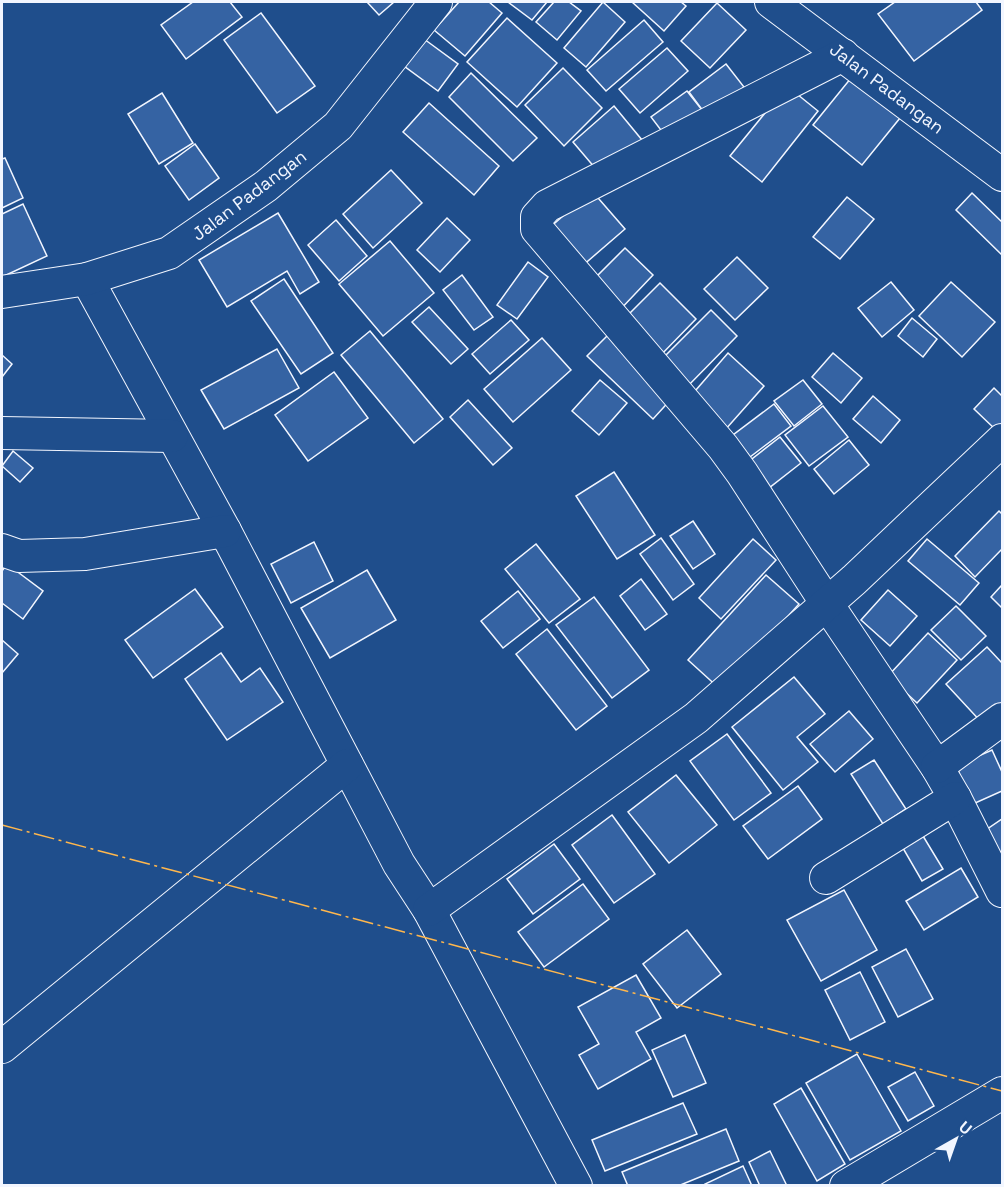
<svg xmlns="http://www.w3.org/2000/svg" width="1004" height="1187" font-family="'Space Grotesk',sans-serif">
  <rect width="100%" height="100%" fill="#1f4e8c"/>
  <g fill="#3563a3" stroke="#f2f6ff" stroke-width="1.5">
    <polygon points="193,2 230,2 242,17 186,59 161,25"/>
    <polygon points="367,2 394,2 379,15"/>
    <polygon points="459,2 489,2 502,13 465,56 434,30"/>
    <polygon points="508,2 547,2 532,20"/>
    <polygon points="554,2 569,2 581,11 557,40 536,22"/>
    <polygon points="603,2 625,22 586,67 564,48"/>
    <polygon points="632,2 681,2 686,6 664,31"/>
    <polygon points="895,2 976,2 982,10 914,61 878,14"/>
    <polygon points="717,3 746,30 710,68 681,41"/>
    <polygon points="261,13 315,86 277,113 224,40"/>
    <polygon points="507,18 557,63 517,107 467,62"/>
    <polygon points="644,20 663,42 606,91 587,70"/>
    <polygon points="424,39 458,64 438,91 404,66"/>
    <polygon points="667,48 688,71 640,113 619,89"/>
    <polygon points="726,64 744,87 706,115 689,92"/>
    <polygon points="563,68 602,108 564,146 525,105"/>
    <polygon points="471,73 537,138 513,161 449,97"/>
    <polygon points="851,78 900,118 862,165 813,125"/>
    <polygon points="787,86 818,111 762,182 730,156"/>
    <polygon points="687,91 706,115 670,142 651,117"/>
    <polygon points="162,93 193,143 159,164 128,114"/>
    <polygon points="429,103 499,166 474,195 403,132"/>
    <polygon points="614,106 642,140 601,175 573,142"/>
    <polygon points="195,144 219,178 189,200 165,166"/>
    <polygon points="5,158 23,198 2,208 2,159"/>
    <polygon points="391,170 422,203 373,248 343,214"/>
    <polygon points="592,191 625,229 581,267 548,229"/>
    <polygon points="972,193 1002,222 1002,255 956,210"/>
    <polygon points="847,197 874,219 840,259 813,237"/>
    <polygon points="23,204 47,256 2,277 2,214"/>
    <polygon points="278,213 319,282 300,294 287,271 227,307 199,260"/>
    <polygon points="447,218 470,240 440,272 417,250"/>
    <polygon points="336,220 367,256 339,281 308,245"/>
    <polygon points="390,241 434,293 383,336 339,284"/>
    <polygon points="625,248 653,275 616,314 587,286"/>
    <polygon points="737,257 768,288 735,320 704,289"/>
    <polygon points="528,262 548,277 517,319 497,305"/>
    <polygon points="462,275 493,317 474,330 443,290"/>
    <polygon points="284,279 333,353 301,374 251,301"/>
    <polygon points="891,282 914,310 882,337 858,308"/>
    <polygon points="951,282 995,322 962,357 919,316"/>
    <polygon points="660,283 696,319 658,358 621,322"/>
    <polygon points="429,307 468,349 451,364 412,322"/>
    <polygon points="711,310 737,336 683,391 656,365"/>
    <polygon points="912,318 937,339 923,357 898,336"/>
    <polygon points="511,320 529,340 490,374 472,354"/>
    <polygon points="370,331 443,419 414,443 341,355"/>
    <polygon points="609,334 674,396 653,419 587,356"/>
    <polygon points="542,338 571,370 513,422 484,389"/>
    <polygon points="277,349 299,388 224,429 201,390"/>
    <polygon points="728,353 764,386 725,430 689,398"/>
    <polygon points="833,353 862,378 841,403 812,377"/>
    <polygon points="2,355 12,364 2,377"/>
    <polygon points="334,372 368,418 308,461 275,415"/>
    <polygon points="600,380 627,403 599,435 572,411"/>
    <polygon points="803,380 822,404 794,426 774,401"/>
    <polygon points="994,388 1002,396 1002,426 997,431 974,409"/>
    <polygon points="873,396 900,420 881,443 853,419"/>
    <polygon points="468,400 512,448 493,465 450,417"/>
    <polygon points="774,404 791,426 750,457 733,435"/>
    <polygon points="823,406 848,437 809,466 785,435"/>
    <polygon points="780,437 801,463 760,495 739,469"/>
    <polygon points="849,440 869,465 834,494 814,469"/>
    <polygon points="13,451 33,468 20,482 2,466"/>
    <polygon points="614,472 655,535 617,559 576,496"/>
    <polygon points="999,511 1002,514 1002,549 975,577 955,556"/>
    <polygon points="693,521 715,554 693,569 670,536"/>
    <polygon points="661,538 694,584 673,600 640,554"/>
    <polygon points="753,539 776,560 721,619 699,598"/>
    <polygon points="927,539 979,583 960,605 908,561"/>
    <polygon points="314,542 333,581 291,603 271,564"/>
    <polygon points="536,544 580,599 549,623 505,569"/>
    <polygon points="7,564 43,591 23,619 2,603 2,571"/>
    <polygon points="367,570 396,620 330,658 301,608"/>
    <polygon points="766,575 799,604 721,690 688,660"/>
    <polygon points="641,579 667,614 645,630 620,596"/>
    <polygon points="1002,585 1002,608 991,597"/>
    <polygon points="195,589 223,627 153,678 125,640"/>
    <polygon points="888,590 917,616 890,646 861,620"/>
    <polygon points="518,591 540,619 503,648 481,621"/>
    <polygon points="594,597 649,670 612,698 556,625"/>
    <polygon points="956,606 986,636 961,660 931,630"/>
    <polygon points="547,629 607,706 576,730 516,654"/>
    <polygon points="928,633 957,660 917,703 888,676"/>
    <polygon points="2,640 18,654 2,673"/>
    <polygon points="987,647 1002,663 1002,706 983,724 946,684"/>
    <polygon points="221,653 241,682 260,668 283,702 227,740 185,679"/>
    <polygon points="794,677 825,714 797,737 818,762 783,790 732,727"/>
    <polygon points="849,711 873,739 835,772 810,744"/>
    <polygon points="727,734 771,793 734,820 690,761"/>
    <polygon points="992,750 1002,772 1002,791 973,804 956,766"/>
    <polygon points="874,760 906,809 883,824 851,774"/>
    <polygon points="676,775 717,825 669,863 628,812"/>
    <polygon points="798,786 822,819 768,859 743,826"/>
    <polygon points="612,815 655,874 614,903 572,845"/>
    <polygon points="1002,819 1002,869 980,834"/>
    <polygon points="920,831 943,869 922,881 900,843"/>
    <polygon points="554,844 580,879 533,914 507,879"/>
    <polygon points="961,868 978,897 924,930 906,901"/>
    <polygon points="583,884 609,919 544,967 518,932"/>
    <polygon points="844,890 877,950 821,981 787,920"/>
    <polygon points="687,930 721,974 677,1008 643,964"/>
    <polygon points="906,949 933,999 898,1017 872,967"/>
    <polygon points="860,972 885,1022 850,1040 825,990"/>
    <polygon points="636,975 661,1018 636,1032 651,1059 598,1089 579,1055 599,1044 578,1007"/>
    <polygon points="685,1035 706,1083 673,1097 652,1050"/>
    <polygon points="857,1054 901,1131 850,1160 806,1083"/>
    <polygon points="915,1072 934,1106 908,1121 888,1087"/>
    <polygon points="801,1088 845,1164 817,1181 774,1104"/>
    <polygon points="683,1103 697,1134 605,1171 592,1140"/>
    <polygon points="726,1129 739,1161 678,1186 628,1186 622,1172"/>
    <polygon points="770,1151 787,1186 760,1186 749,1162"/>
    <polygon points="743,1166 752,1186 706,1186 705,1184"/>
  </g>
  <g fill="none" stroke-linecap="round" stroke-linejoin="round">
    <g stroke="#f2f6ff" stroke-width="34">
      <g id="street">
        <polyline points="771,2 1002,175"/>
        <polyline points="843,55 547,206 537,217 537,229 723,447 742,473 827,604 937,767 955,798 1002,891"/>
        <polyline points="87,279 225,531 399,864 429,910 576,1186"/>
        <polyline points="2,292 87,279 169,253 266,186 338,126 436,2"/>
        <polyline points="2,433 172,436"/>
        <polyline points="2,550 19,556 85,554 225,531"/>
        <polyline points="937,767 1002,719"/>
        <polyline points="826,878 955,798"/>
        <polyline points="429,910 696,718 854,580 1002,440"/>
        <polyline points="2,1047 347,765"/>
        <polyline points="846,1186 1002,1093"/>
      </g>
    </g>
    <use href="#street" stroke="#1f4e8c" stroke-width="32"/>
    <polyline stroke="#ffb74d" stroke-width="1.5" stroke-dasharray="21 4.5 3 4.5" stroke-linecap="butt" points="2,825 1002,1091"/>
  </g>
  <g text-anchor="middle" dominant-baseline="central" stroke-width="4.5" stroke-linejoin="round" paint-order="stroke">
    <g font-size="18" fill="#f2f6ff" stroke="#1f4e8c">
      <text transform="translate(887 88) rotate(37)">Jalan Padangan</text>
      <text transform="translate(249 195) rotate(-37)">Jalan Padangan</text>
    </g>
  </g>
  <rect width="1004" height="1187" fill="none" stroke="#f2f6ff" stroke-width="6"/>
  <g transform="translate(956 1139) rotate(40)" stroke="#1f4e8c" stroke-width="4.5" paint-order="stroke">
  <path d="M0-4.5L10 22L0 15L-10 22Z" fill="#f2f6ff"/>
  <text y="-9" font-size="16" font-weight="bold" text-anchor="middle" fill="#f2f6ff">U</text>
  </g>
</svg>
